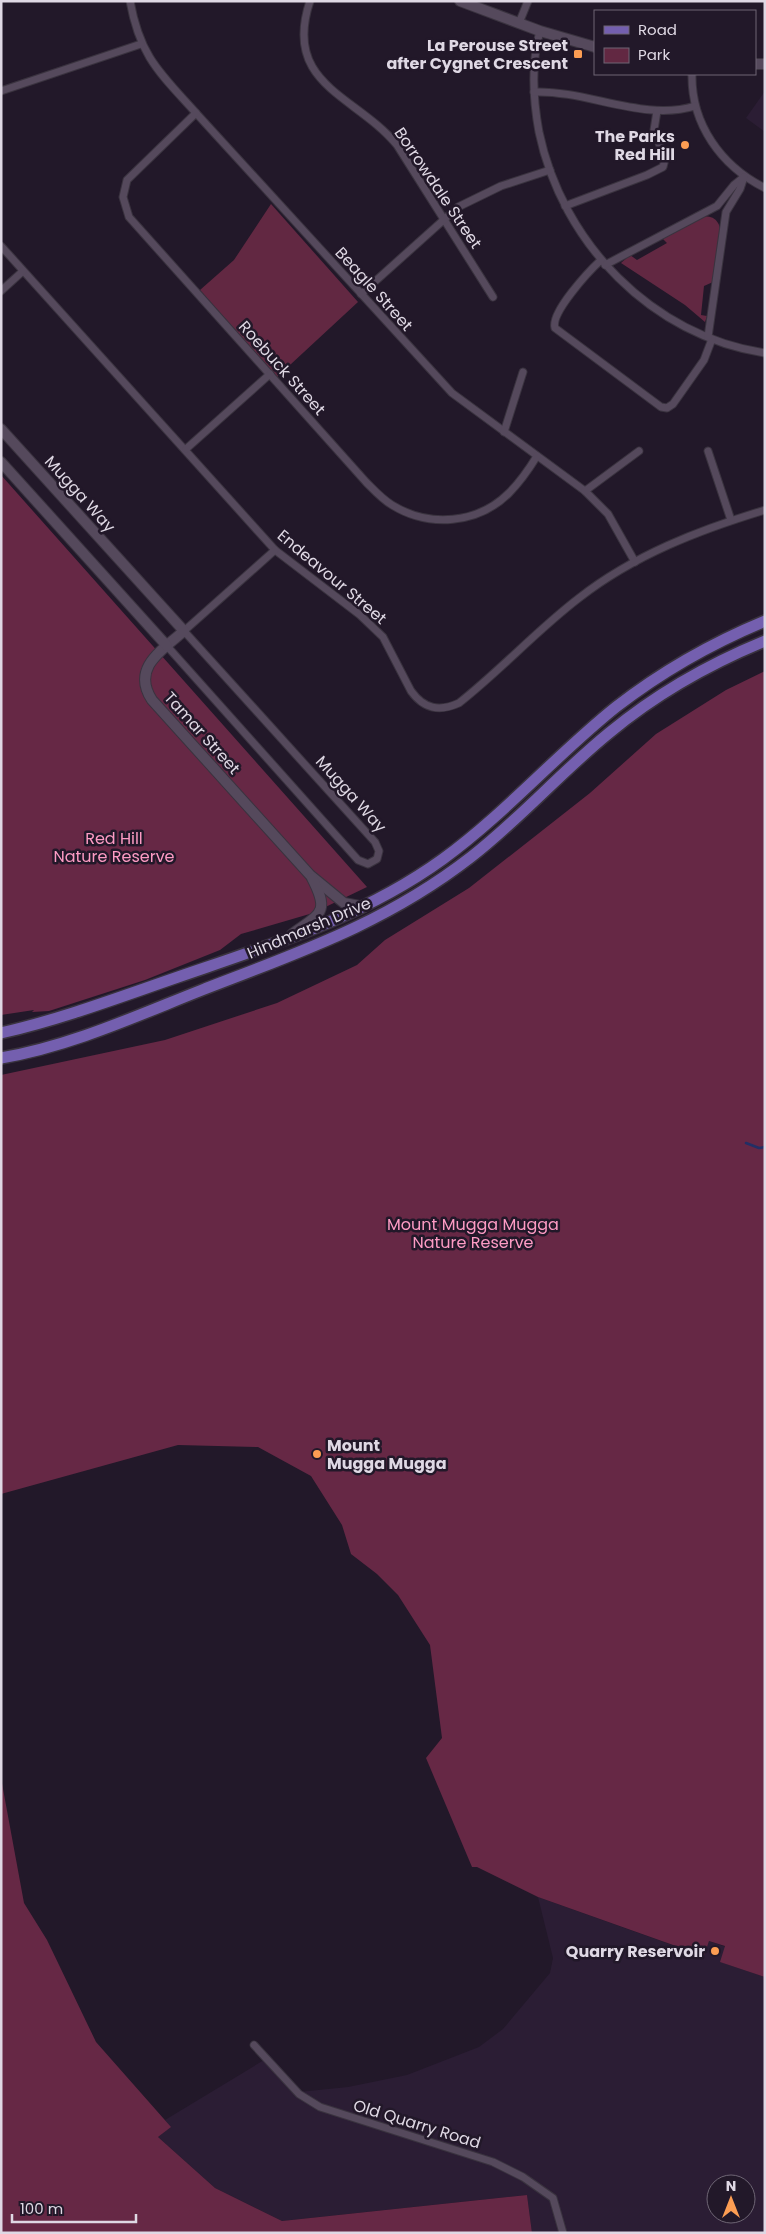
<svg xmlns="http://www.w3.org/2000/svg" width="766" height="2234" font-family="Poppins,sans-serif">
  <rect width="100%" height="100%" fill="#221829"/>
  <g fill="#2b1d34" fill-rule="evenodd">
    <polygon points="765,91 765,132 746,118"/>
    <path d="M538 1897 703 1956 709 1941 726 1947 721 1962 765 1977V2233H532L527 2195 282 2221 215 2188 158 2137 170 2127 165 2120 269 2057 299 2092 348 2087 407 2075 479 2047 503 2029 550 1973 553 1958ZM716 2184H746V2214H716Z"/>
  </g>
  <g fill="#622842">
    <polygon points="271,204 358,302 277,377 200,290 234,260"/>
    <path d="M700 217C707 216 714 216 718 223 724 231 715 271 713 282L704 286 701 315 707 316 705 322 685 305 621 263 630 255 637 260 667 243 662 238Z"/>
  </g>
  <g fill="#662845">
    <polygon points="1,475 367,887 313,913 241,934 220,950 145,980 49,1011 32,1012 34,1010 1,1015"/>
    <polygon points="765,671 765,1977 720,1962 725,1946 709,1941 704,1956 538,1897 477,1867 472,1867 426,1758 442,1738 430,1645 398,1595 377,1574 351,1554 342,1525 311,1476 258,1447 178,1445 1,1494 1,1075 165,1040 277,1003 357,965 385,940 469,888 590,793 656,734 726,690"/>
    <polygon points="1,1778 24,1903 47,1940 96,2042 171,2127 158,2137 215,2188 282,2221 527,2195 532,2233 1,2233"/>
  </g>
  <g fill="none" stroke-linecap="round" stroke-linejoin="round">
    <polyline stroke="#222f65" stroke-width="2.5" points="746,1143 759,1148 765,1147"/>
    <g stroke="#3a333f" stroke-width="9">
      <g id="street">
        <path d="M130 1C140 57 160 73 196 113L452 393 585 491 608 514 635 562"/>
        <path d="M310 1C282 85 356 95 397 145L493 297"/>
        <polyline points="519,23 528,1"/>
        <path d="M540 31C531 63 533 99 539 132 562 243 652 336 765 353"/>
        <path d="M692 74C691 124 721 166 765 188"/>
        <polyline points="1,91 141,44"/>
        <path d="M534 92C587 90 644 122 695 106"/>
        <path d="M196 113 127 180 123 197 129 217 366 482C374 490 382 499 392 505 429 528 478 524 509 493 520 482 529 469 537 456"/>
        <polyline points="565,206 647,175 663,167 665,159 654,130 657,111"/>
        <path d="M1 246 275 550 360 615 383 637 411 691C424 709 439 712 459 703 501 670 537 630 579 598 634 555 699 530 765 510"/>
        <path d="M601 260C589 271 550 313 555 328L661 407 667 408 673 404 704 360 712 339"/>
        <polyline points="605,265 717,206 734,185 744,177"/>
        <polyline points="1,291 23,271"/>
        <polyline points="361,294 458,207 501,186 550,170"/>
        <polyline points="708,337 726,212 740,189 744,177"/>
        <polyline points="504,432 523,372"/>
        <polyline points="186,449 270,374"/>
        <polyline points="708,451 731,520"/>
        <polyline points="585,491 639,451"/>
        <polyline points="167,646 358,860 368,864 377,859 379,851 375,842 184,631 275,550"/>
        <polyline points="254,2045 299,2094 320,2107 493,2162 523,2177 553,2198 563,2233"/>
      </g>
    </g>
    <g stroke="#3a333f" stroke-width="12">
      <g id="secondary">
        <polyline points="460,1 540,31 595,47"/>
        <polyline points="755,64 765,64"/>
        <path d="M1 429 184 631C162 650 131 668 152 700L310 875 344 903 364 907"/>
        <polyline points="1,462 167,646"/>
        <path d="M292 934C321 913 330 913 312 878"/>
      </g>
    </g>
    <g stroke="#3a333f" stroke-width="14">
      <g id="primary">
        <path d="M1 1033C62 1019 120 997 178 977 271 945 363 917 443 859 506 813 556 755 616 707 661 672 712 643 765 621"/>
        <path d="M1 1058C71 1046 136 1016 202 990 300 952 386 923 471 857 520 819 561 772 609 733 656 694 709 664 765 641"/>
      </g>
    </g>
    <use href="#street" stroke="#55495c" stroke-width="7"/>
    <use href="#secondary" stroke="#55495c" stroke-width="10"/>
    <use href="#primary" stroke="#745faf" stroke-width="11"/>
  </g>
  <g fill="#fc9d53" stroke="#221829" stroke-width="2">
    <rect x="573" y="49" width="10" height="10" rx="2.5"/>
    <circle cx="685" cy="145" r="5"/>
    <circle cx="317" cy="1454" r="5"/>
    <circle cx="715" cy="1951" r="5"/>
  </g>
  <g text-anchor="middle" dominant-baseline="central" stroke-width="5" stroke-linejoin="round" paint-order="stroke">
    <g font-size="16" font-weight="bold" fill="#dfd8e4" stroke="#221829" text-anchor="end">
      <text x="568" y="45">La Perouse Street<tspan x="568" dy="18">after Cygnet Crescent</tspan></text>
      <text x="675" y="136">The Parks<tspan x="675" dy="18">Red Hill</tspan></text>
      <text x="327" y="1445" text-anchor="start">Mount<tspan x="327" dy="18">Mugga Mugga</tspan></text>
      <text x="705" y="1951">Quarry Reservoir</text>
    </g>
    <g font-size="16" fill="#dfd8e4" stroke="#221829">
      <text transform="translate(438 188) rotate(56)">Borrowdale Street</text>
      <text transform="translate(374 289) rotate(48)">Beagle Street</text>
      <text transform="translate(282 368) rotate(48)">Roebuck Street</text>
      <text transform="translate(80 494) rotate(48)">Mugga Way</text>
      <text transform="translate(332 577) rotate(40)">Endeavour Street</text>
      <text transform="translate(202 733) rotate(48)">Tamar Street</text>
      <text transform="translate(351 794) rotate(48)">Mugga Way</text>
      <text transform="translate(309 928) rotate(-23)">Hindmarsh Drive</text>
      <text transform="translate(417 2124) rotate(17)">Old Quarry Road</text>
    </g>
    <g font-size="16" fill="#fd9bc4" stroke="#221829">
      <text x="114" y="838">Red Hill<tspan x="114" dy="18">Nature Reserve</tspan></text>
      <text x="473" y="1224">Mount Mugga Mugga<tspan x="473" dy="18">Nature Reserve</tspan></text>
    </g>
  </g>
  <rect width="766" height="2234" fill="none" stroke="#dfd8e4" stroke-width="5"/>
  <rect x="594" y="10" width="162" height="65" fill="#221829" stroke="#6e6574"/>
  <rect x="604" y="26" width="25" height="8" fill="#745faf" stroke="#6e6574"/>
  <text x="638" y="35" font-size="15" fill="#dfd8e4">Road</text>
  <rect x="604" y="48" width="25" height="15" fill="#622842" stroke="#6e6574"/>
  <text x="638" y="60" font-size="15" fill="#dfd8e4">Park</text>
  <g transform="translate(731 2199)"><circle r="24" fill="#221829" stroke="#6e6574"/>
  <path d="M0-4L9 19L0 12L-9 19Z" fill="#fc9d53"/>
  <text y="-8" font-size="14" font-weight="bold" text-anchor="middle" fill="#dfd8e4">N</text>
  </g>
  <path d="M12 2214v8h124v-8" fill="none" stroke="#dfd8e4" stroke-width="2.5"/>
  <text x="20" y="2214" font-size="15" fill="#dfd8e4" stroke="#221829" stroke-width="4" paint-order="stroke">100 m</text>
</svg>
